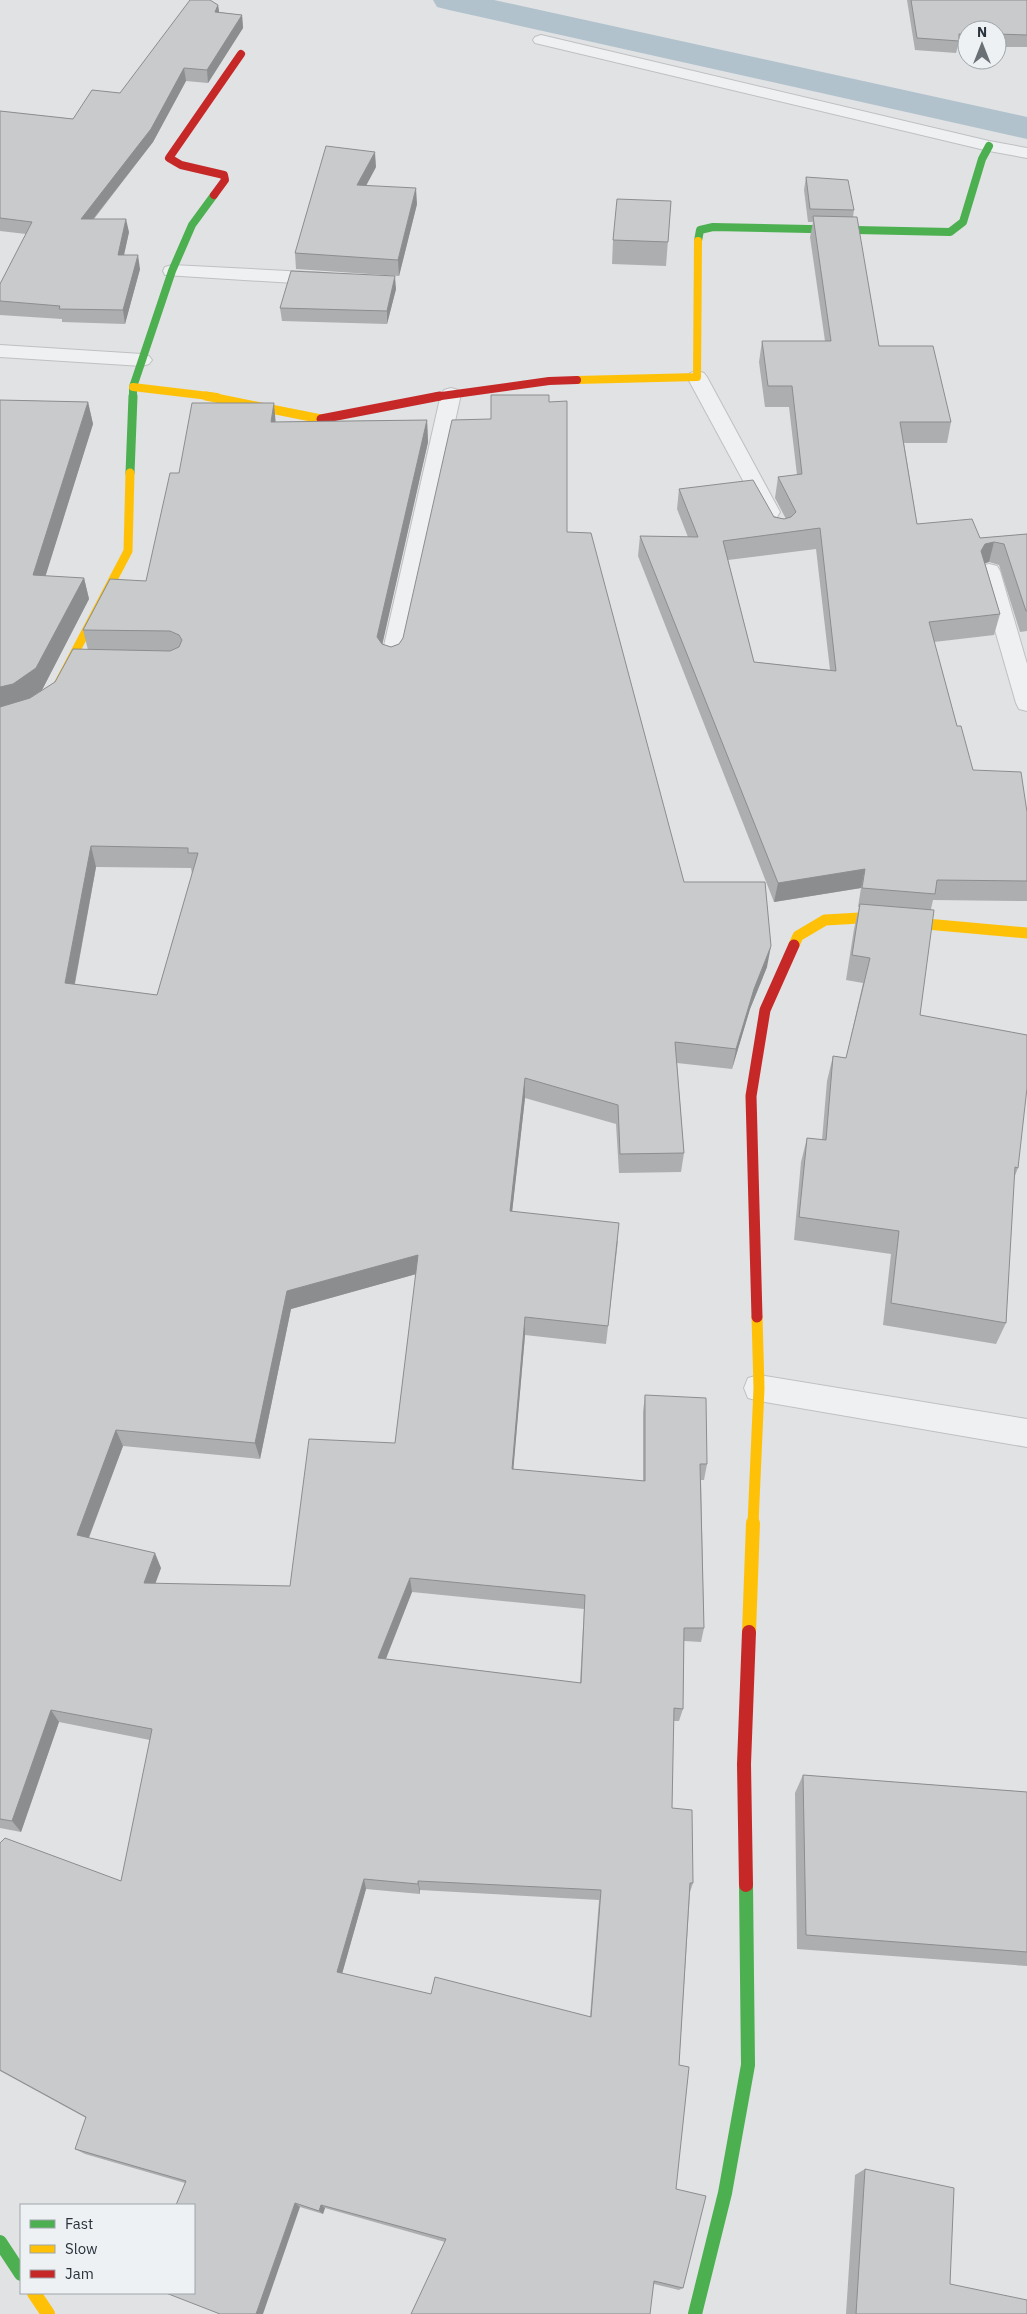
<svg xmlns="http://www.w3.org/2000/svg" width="1027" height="2314" font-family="'IBM Plex Sans',sans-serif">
  <rect width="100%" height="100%" fill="#e0e2e4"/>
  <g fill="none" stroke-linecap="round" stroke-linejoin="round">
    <polygon fill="#b1c2cc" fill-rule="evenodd" points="433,0 494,0 1027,117 1027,139 449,10 437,7"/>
    <g stroke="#bec0c2" stroke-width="2">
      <g id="street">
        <polygon points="541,35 989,141 1027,148 1027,158 989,151 535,43 533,40 535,37"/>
        <polygon points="172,265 326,273 333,275 335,279 333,283 326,285 165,275 163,271 165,267"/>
        <polygon points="0,345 142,354 149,356 152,360 149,364 142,366 0,357"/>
        <polygon points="697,371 704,373 707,377 780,512 777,517 770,519 763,517 760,512 687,377 690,373"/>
        <polygon points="451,388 458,390 461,394 403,659 400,664 392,667 384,664 381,659 441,394 444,390"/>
        <polygon points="989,564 997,566 1000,571 1027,664 1027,711 1019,709 1016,703 978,571 981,566"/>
        <polygon points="759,1375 1027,1419 1027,1447 759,1401 748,1398 744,1388 748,1378"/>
      </g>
    </g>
    <use href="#street" fill="#eff0f1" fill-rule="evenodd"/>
    <g stroke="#4caf50" stroke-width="8">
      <polyline points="698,241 700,230 713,227 950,232 963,222 982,159 989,146"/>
      <polyline points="133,397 133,387 172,271 192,225 214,195"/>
    </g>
    <polyline stroke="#4caf50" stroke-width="9" points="130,473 133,396"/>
    <g stroke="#4caf50" stroke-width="14">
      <polyline points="0,2242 21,2274"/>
      <polyline points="695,2314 725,2193 748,2065 746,1885"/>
    </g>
    <g stroke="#ffc107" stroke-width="8">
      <polyline points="577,380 697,377 698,241"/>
      <polyline points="133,387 217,397"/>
    </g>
    <g stroke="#ffc107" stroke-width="9">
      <polyline points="206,396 321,419"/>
      <polyline points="0,720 28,713 52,696 128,551 130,473"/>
    </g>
    <g stroke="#ffc107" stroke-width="11">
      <polyline points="794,945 798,936 825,920 860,918 1027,933"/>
      <polyline points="753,1524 759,1388 757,1317"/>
    </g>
    <g stroke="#ffc107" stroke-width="14">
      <polyline points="749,1632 753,1523"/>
      <polyline points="34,2293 48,2314"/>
    </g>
    <g stroke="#c62828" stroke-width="8">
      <polyline points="214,195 225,180 224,175 181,165 169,158 241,54"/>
      <polyline points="434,397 549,381 577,380"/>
    </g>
    <polyline stroke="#c62828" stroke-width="9" points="321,419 440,396"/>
    <polyline stroke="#c62828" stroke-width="11" points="757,1317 751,1096 765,1010 794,945"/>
    <polyline stroke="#c62828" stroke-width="14" points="746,1885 744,1764 749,1632"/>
  </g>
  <g fill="#acaeaf" fill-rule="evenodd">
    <polygon points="907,0 1027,0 1027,47 997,47 997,30 967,30 967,46 958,46 956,53 915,50"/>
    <polygon points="218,5 219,12 242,15 243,28 208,83 186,81 153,142 94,219 129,232 124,255 140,269 125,324 62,322 62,319 0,315 0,284 26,234 0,231 0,111 73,119 120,93"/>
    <polygon points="376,167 366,185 417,204 399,276 296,269 295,253"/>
    <path d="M806 177 854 210 853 217 879 346 951 422 947 443H904L917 524 980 538 1027 534V631L1020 632 999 565 989 562 985 563 1000 614 994 635 934 642 957 726 973 770 1027 812V901L933 900 931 909 920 1015 1018 1168 1014 1178 1006 1323 996 1344 883 1325 891 1254 794 1240 801 1162 807 1138 822 1140 827 1081 833 1056 846 1058 863 983 846 980 854 929 859 907H858L861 888 774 902 638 556 640 536 688 537 677 509 679 489 784 519H786L775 498 778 477 797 475 789 407H765L759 362 762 341H825L810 237 813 222H808L804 190ZM816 549 830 670 754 662 728 560Z"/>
    <polygon points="671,201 666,266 612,264 613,240"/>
    <polygon points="396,289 387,324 282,321 280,308"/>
    <path d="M0 400 88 402 93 424 45 576 84 578 89 599 42 690 29 699 55 682 88 650 83 630 146 581 179 473 276 422 427 420 428 442 382 644 391 647 399 644 403 638 491 419 549 402 567 532 684 882 767 967 750 1009 732 1069 677 1063 684 1153 681 1172 619 1173 616 1124 525 1098 512 1212 618 1241 606 1344 525 1335 513 1470 643 1481V1412L645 1395 707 1464 704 1480H701L704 1628 701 1642 684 1641 683 1709 679 1721H673L672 1808 693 1883 690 1892 679 2065 676 2189 683 2288 679 2290 654 2284 445 2242 325 2208 323 2214 300 2207 185 2183 85 2154 75 2149 86 2118 0 2071V1843L121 1881 150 1740 59 1722 21 1832 0 1828ZM96 867 191 868 192 874 157 995 75 984ZM416 1274 395 1443 290 1586 155 1584 161 1568 89 1538 123 1446 260 1459 291 1309ZM412 1592 584 1609 580 1683 386 1659ZM366 1889 420 1894V1890L599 1900 590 2017 431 1994 342 1974Z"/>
    <polygon points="803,1775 1027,1792 1027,1966 797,1949 795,1793"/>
    <polygon points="865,2169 950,2284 1027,2314 846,2314 855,2175"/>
  </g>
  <g fill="#8c8d8f">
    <polygon points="218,5 220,18 215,12"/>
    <polygon points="242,15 243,28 208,83 207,70"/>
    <polygon points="184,68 186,81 153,142 83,232 81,219"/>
    <polygon points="375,152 376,167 358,201 357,185"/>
    <polygon points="416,188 417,204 399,276 398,260"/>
    <polygon points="126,219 129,232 121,268 118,255"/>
    <polygon points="138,255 140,269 125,324 123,310"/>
    <polygon points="395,276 396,289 387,324 387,311"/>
    <polygon points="88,402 93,424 39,597 33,575"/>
    <polygon points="274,403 276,426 271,422"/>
    <polygon points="427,420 428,442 379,659 377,637"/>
    <polygon points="994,542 989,562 979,565 981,551 985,544"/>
    <polygon points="84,578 89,599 42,690 19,705 0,710 0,687"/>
    <polygon points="91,846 96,867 71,1003 65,983"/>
    <polygon points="865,869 861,888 774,902 778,883"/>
    <polygon points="771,946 767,967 750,1009 732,1069 736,1049 754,989"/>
    <polygon points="525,1078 525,1098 510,1230 510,1211"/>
    <polygon points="418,1255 420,1273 291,1309 260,1459 255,1443 287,1291"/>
    <polygon points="525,1317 525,1335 512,1485 512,1469"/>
    <polygon points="116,1430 123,1446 84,1550 77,1535"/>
    <polygon points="155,1553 161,1568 150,1598 144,1583"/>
    <polygon points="410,1578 412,1592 381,1671 378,1658"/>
    <polygon points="51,1710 59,1722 21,1832 12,1821"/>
    <polygon points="364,1879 366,1889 340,1981 337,1972"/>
    <polygon points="418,1881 420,1890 420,1894 418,1884"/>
    <polygon points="295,2203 300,2207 263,2314 256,2314"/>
    <polygon points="321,2205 325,2208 323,2214 319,2211"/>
  </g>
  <g fill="#c8cacc" stroke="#8c8d8f" fill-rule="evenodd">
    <polygon points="190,0 210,0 218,5 215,12 242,15 207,70 184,68 151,129 81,219 126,219 118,255 138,255 123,310 59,309 60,306 0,301 0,284 32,222 0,218 0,111 73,119 92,90 120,93"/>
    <polygon points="911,0 1027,0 1027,35 997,34 997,30 967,30 967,34 959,34 959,41 917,38"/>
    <polygon points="326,146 375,152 357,185 416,188 398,260 295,253"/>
    <polygon points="806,177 848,180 854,210 810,209"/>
    <polygon points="617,199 671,201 668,242 613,240"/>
    <path d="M813 216 857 217 879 346H933L951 422H900L917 524 972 519 980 538 1027 534V611H1026L1004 544 994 542 985 544 981 551 1000 614 929 622 957 726H961L973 770 1021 772 1027 812V881L937 880 935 894 862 888 865 869 778 883 640 536 698 537 679 489 753 480 774 517 784 519 791 517 796 512 778 477 802 474 792 386H768L762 341H831ZM820 528 836 671 754 662 723 541Z"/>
    <polygon points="291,271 395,276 387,311 280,308"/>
    <path d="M491 395H549V402L567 401V532L591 533 684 882H765L771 946 754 989 736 1049 675 1042 684 1153 620 1154 618 1105 525 1078 510 1211 619 1223 608 1326 525 1317 512 1469 645 1481V1395L706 1398 707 1464H700L704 1628H684L683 1709 674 1708 672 1808 692 1810 693 1883H690L679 2065 689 2067 676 2189 706 2196 683 2288 654 2281 650 2314H411L446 2239 321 2205 319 2211 295 2203 256 2314H220L166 2293H194V2205H176L186 2181 75 2149 86 2117 0 2070V1843L5 1838 121 1881 152 1729 51 1710 12 1821 0 1819V707L30 698 55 682 73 649 170 651 179 647 182 640 179 635 170 631 83 630 110 579 146 581 170 473H179L192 403H274L271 422 427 420 377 637 382 644 391 647 399 644 403 638 452 420 491 419ZM91 846 188 848V853H198L157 995 65 983ZM418 1255 395 1443 309 1439 290 1586 144 1583 155 1553 77 1535 116 1430 255 1443 287 1291ZM410 1578 585 1595 581 1683 378 1658ZM364 1879 418 1884V1881L601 1890 591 2017 435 1977 431 1994 337 1972Z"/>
    <polygon points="0,400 88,402 33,575 84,578 36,668 13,684 0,687"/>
    <polygon points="860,904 934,910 920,1015 1027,1035 1027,1088 1018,1168 1015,1167 1006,1323 891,1303 899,1231 799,1217 807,1138 826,1140 833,1056 846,1058 870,958 852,955"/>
    <polygon points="803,1775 1027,1792 1027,1952 806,1935"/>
    <polygon points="865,2169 954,2188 950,2284 1027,2300 1027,2314 856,2314"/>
  </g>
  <rect x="20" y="2204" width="175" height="90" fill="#edf1f4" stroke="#9fa5aa"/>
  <rect x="30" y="2220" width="25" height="8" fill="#4caf50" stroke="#9fa5aa"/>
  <text x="65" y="2229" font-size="15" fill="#29323b">Fast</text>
  <rect x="30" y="2245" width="25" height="8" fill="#ffc107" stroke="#9fa5aa"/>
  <text x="65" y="2254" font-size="15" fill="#29323b">Slow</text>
  <rect x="30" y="2270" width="25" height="8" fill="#c62828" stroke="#9fa5aa"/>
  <text x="65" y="2279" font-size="15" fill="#29323b">Jam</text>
  <g transform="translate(982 45)"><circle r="24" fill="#edf1f4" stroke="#9fa5aa"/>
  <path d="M0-4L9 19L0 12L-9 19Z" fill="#697076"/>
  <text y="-8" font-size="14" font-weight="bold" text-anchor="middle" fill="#29323b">N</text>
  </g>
</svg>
